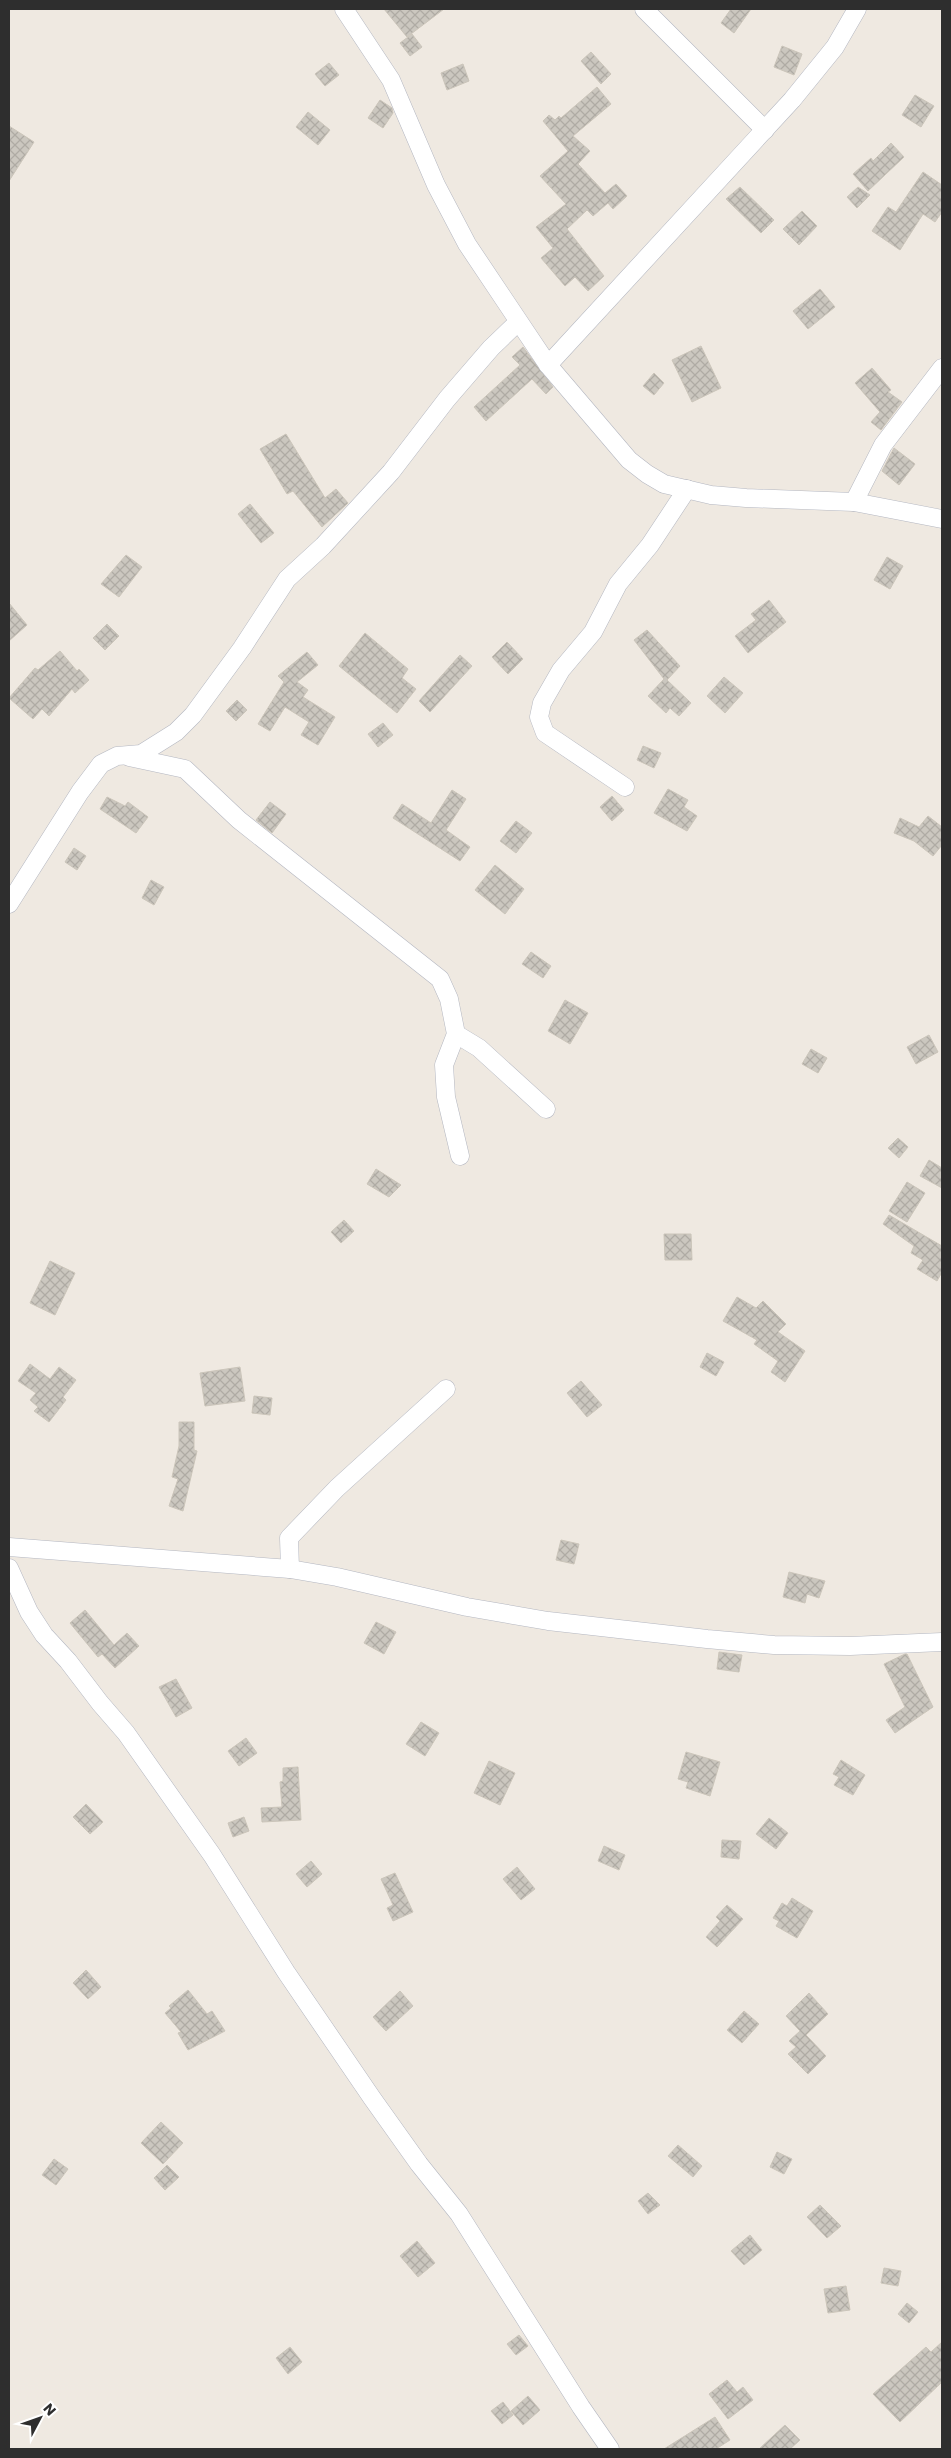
<svg xmlns="http://www.w3.org/2000/svg" width="951" height="2458" font-family="Poppins,sans-serif">
  <defs>
    <pattern id="building-cross-hatch" width="8" height="8" patternUnits="userSpaceOnUse" patternTransform="scale(1.25)"><rect width="8" height="8" fill="#cbc7bf"/><path d="M0 0l8 8M0 8l8-8" fill="none" stroke="#afaba4"/></pattern>
  </defs>
  <rect width="100%" height="100%" fill="#efe9e1"/>
  <g fill="url(#building-cross-hatch)" stroke="#cbc5ba">
    <polygon points="384,9 444,9 407,37"/>
    <polygon points="731,9 751,9 734,33 721,23"/>
    <polygon points="412,34 422,47 410,56 400,43"/>
    <polygon points="782,46 802,54 794,75 774,67"/>
    <polygon points="591,52 611,74 601,84 581,61"/>
    <polygon points="329,63 339,75 325,86 315,74"/>
    <polygon points="463,64 469,81 447,90 441,73"/>
    <polygon points="597,87 611,104 573,136 590,151 578,164 605,193 616,184 627,196 613,209 608,203 593,216 587,210 567,229 604,276 588,291 575,277 565,286 541,258 553,248 536,227 566,204 540,176 568,151 543,121 549,115 555,120 559,116 561,118"/>
    <polygon points="915,95 934,106 921,127 902,115"/>
    <polygon points="380,100 392,108 393,113 383,128 368,118"/>
    <polygon points="308,112 330,130 318,145 296,127"/>
    <polygon points="9,126 34,142 9,181"/>
    <polygon points="891,143 904,157 868,191 853,174 871,158 873,161"/>
    <polygon points="923,172 942,185 942,212 935,222 923,214 900,250 872,231 888,207 896,212"/>
    <polygon points="740,187 774,220 761,233 726,199"/>
    <polygon points="858,187 870,195 857,208 847,197"/>
    <polygon points="802,211 817,226 799,245 783,229"/>
    <polygon points="820,289 835,307 808,329 793,311"/>
    <polygon points="701,346 721,388 692,402 672,360"/>
    <polygon points="523,347 553,387 546,394 532,379 486,421 474,407 520,365 512,357"/>
    <polygon points="872,368 891,390 888,392 902,402 881,430 871,422 880,412 855,383"/>
    <polygon points="654,373 664,383 654,395 643,386"/>
    <polygon points="286,434 325,498 336,489 348,503 322,527 293,491 287,494 260,449"/>
    <polygon points="894,448 915,464 899,485 882,471"/>
    <polygon points="250,504 274,533 261,543 238,514"/>
    <polygon points="126,555 142,567 119,597 101,584"/>
    <polygon points="887,557 903,566 890,589 874,580"/>
    <polygon points="769,600 786,622 748,653 735,636 756,620 751,614"/>
    <polygon points="9,603 27,625 9,641"/>
    <polygon points="107,624 119,636 105,650 93,638"/>
    <polygon points="647,630 680,666 667,680 691,703 679,716 670,708 666,713 648,696 664,679 634,640"/>
    <polygon points="365,633 408,669 402,678 416,689 397,713 339,666"/>
    <polygon points="507,642 523,659 508,674 492,657"/>
    <polygon points="60,651 77,671 79,669 89,680 75,693 72,689 49,716 42,709 33,719 9,698 35,668 38,670"/>
    <polygon points="307,652 318,665 297,682 308,690 303,697 335,717 318,745 301,735 309,722 285,707 270,731 258,724 284,682 278,676"/>
    <polygon points="460,655 472,666 430,712 419,701"/>
    <polygon points="724,677 743,693 725,713 707,696"/>
    <polygon points="237,700 247,710 236,721 226,711"/>
    <polygon points="383,723 393,735 378,747 368,734"/>
    <polygon points="643,746 661,753 654,768 637,760"/>
    <polygon points="668,789 688,800 684,807 697,816 687,831 654,813"/>
    <polygon points="452,790 466,799 446,830 470,847 460,861 393,818 402,804 431,823"/>
    <polygon points="612,796 624,810 612,821 600,807"/>
    <polygon points="107,797 125,806 128,802 148,817 136,833 100,809"/>
    <polygon points="270,802 286,814 272,833 256,820"/>
    <polygon points="928,816 942,827 942,845 933,856 914,841 894,833 900,818 919,827"/>
    <polygon points="516,821 532,833 516,853 500,841"/>
    <polygon points="74,848 86,856 77,870 65,862"/>
    <polygon points="495,865 524,889 505,914 475,890"/>
    <polygon points="151,880 164,887 154,905 142,898"/>
    <polygon points="531,952 551,966 543,978 522,964"/>
    <polygon points="565,1000 588,1013 570,1044 548,1031"/>
    <polygon points="929,1035 938,1052 916,1064 907,1047"/>
    <polygon points="811,1049 827,1058 818,1073 802,1064"/>
    <polygon points="898,1138 908,1147 899,1158 888,1148"/>
    <polygon points="929,1160 942,1168 942,1188 920,1176"/>
    <polygon points="376,1169 401,1185 389,1197 367,1184"/>
    <polygon points="907,1182 925,1193 907,1222 889,1211"/>
    <polygon points="889,1215 942,1246 942,1272 937,1281 917,1269 923,1260 911,1253 914,1246 883,1224"/>
    <polygon points="344,1220 354,1231 341,1243 331,1232"/>
    <polygon points="664,1234 691,1234 692,1260 665,1260"/>
    <polygon points="50,1261 75,1273 55,1315 30,1303"/>
    <polygon points="737,1297 756,1308 763,1301 786,1324 778,1332 805,1351 785,1382 771,1372 778,1361 754,1344 757,1340 723,1321"/>
    <polygon points="707,1353 724,1362 716,1376 700,1367"/>
    <polygon points="30,1364 50,1379 59,1367 76,1380 63,1397 66,1400 49,1422 34,1411 38,1407 30,1400 36,1393 18,1381"/>
    <polygon points="240,1367 245,1401 205,1406 200,1373"/>
    <polygon points="581,1381 602,1405 587,1417 567,1393"/>
    <polygon points="254,1396 272,1398 270,1415 252,1413"/>
    <polygon points="179,1422 194,1422 194,1450 197,1451 183,1511 169,1506 178,1479 172,1477 179,1446"/>
    <polygon points="561,1540 579,1544 574,1564 556,1560"/>
    <polygon points="789,1572 825,1581 819,1598 807,1594 805,1603 783,1597"/>
    <polygon points="85,1610 114,1645 127,1633 139,1646 115,1668 102,1654 98,1657 70,1623"/>
    <polygon points="376,1622 396,1632 384,1654 364,1643"/>
    <polygon points="719,1652 742,1655 739,1672 717,1669"/>
    <polygon points="905,1654 907,1654 933,1707 895,1733 886,1720 905,1707 884,1664"/>
    <polygon points="176,1679 192,1708 176,1717 159,1687"/>
    <polygon points="421,1722 439,1733 425,1756 406,1744"/>
    <polygon points="246,1738 257,1753 239,1766 228,1751"/>
    <polygon points="686,1752 720,1762 710,1796 686,1788 688,1782 678,1779"/>
    <polygon points="841,1760 865,1775 853,1795 834,1785 839,1777 833,1774"/>
    <polygon points="489,1761 515,1773 500,1805 474,1793"/>
    <polygon points="298,1767 301,1820 262,1822 261,1808 282,1807 280,1782 283,1781 283,1768"/>
    <polygon points="86,1804 103,1822 90,1834 73,1817"/>
    <polygon points="244,1817 249,1831 233,1837 228,1823"/>
    <polygon points="769,1818 788,1833 776,1849 756,1834"/>
    <polygon points="722,1840 741,1841 739,1859 721,1857"/>
    <polygon points="604,1846 625,1855 619,1870 598,1861"/>
    <polygon points="311,1861 322,1874 307,1887 296,1874"/>
    <polygon points="517,1867 535,1889 521,1900 503,1879"/>
    <polygon points="395,1873 413,1912 393,1921 387,1908 393,1905 381,1879"/>
    <polygon points="792,1898 813,1911 797,1938 776,1926 779,1921 773,1918 782,1903 787,1906"/>
    <polygon points="727,1905 743,1919 717,1947 706,1937 720,1921 716,1917"/>
    <polygon points="86,1970 101,1987 88,1999 73,1983"/>
    <polygon points="188,1990 207,2014 212,2011 225,2031 188,2050 178,2033 181,2032 165,2013 171,2008 169,2006"/>
    <polygon points="400,1991 413,2006 386,2031 373,2017"/>
    <polygon points="809,1993 828,2014 806,2035 826,2056 808,2074 788,2054 796,2047 789,2041 800,2031 786,2016"/>
    <polygon points="744,2011 759,2024 742,2043 727,2030"/>
    <polygon points="161,2122 183,2143 163,2164 141,2143"/>
    <polygon points="678,2145 702,2166 693,2177 668,2156"/>
    <polygon points="777,2152 792,2159 784,2174 770,2167"/>
    <polygon points="54,2159 68,2169 56,2185 42,2175"/>
    <polygon points="167,2165 179,2177 165,2190 154,2178"/>
    <polygon points="648,2193 660,2205 648,2214 638,2201"/>
    <polygon points="820,2205 841,2226 827,2238 807,2217"/>
    <polygon points="750,2235 762,2250 744,2265 731,2251"/>
    <polygon points="417,2241 435,2263 418,2277 400,2256"/>
    <polygon points="884,2268 901,2271 898,2286 881,2283"/>
    <polygon points="846,2286 850,2310 828,2313 824,2289"/>
    <polygon points="907,2303 918,2312 909,2323 898,2314"/>
    <polygon points="519,2335 528,2346 516,2355 507,2344"/>
    <polygon points="942,2342 942,2382 900,2422 873,2394 926,2347 931,2352"/>
    <polygon points="290,2347 302,2362 288,2374 276,2358"/>
    <polygon points="727,2380 737,2392 743,2387 753,2400 728,2419 709,2394"/>
    <polygon points="528,2396 540,2410 523,2425 511,2411"/>
    <polygon points="503,2402 513,2415 502,2424 491,2411"/>
    <polygon points="715,2417 730,2440 716,2449 664,2449"/>
    <polygon points="785,2425 800,2440 790,2449 759,2449"/>
  </g>
  <g fill="none" stroke-linecap="round" stroke-linejoin="round">
    <g stroke="#b4b7c1" stroke-width="19">
      <g id="minor">
        <polyline points="344,9 391,80 436,185 467,244 548,365 629,460 647,474 664,484 711,495 746,498 854,502 942,519"/>
        <polyline points="644,9 765,130"/>
        <polyline points="548,365 792,100 835,47 857,9"/>
        <polyline points="854,502 883,445 942,368"/>
        <polyline points="129,757 185,769 239,820 440,979 449,999 456,1034 444,1065 446,1097 460,1156"/>
        <polyline points="625,787 545,733 539,717 542,703 561,670 593,632 618,584 650,545 687,489"/>
        <polyline points="9,904 80,792 101,764 117,756 141,754 176,732 193,715 242,648 287,579 323,546 391,472 447,399 491,348 518,322"/>
        <polyline points="456,1034 479,1048 546,1109"/>
        <polyline points="9,1547 290,1569 337,1577 467,1607 548,1621 707,1639 774,1645 850,1646 942,1642"/>
        <polyline points="9,1568 29,1612 44,1635 68,1661 100,1703 126,1733 212,1855 286,1972 372,2098 419,2164 459,2214 581,2407 610,2449"/>
        <polyline points="290,1569 289,1538 337,1488 446,1389"/>
      </g>
    </g>
    <use href="#minor" stroke="#fff" stroke-width="18"/>
  </g>
  <rect width="951" height="2458" fill="none" stroke="#2e2e2e" stroke-width="20"/>
  <g transform="translate(40 2418) rotate(49)" stroke="#ffffff" stroke-width="4" paint-order="stroke">
  <path d="M0-4L9 19L0 12L-9 19Z" fill="#2e2e2e"/>
  <text y="-8" font-size="14" font-weight="bold" text-anchor="middle" fill="#2e2e2e">N</text>
  </g>
</svg>
